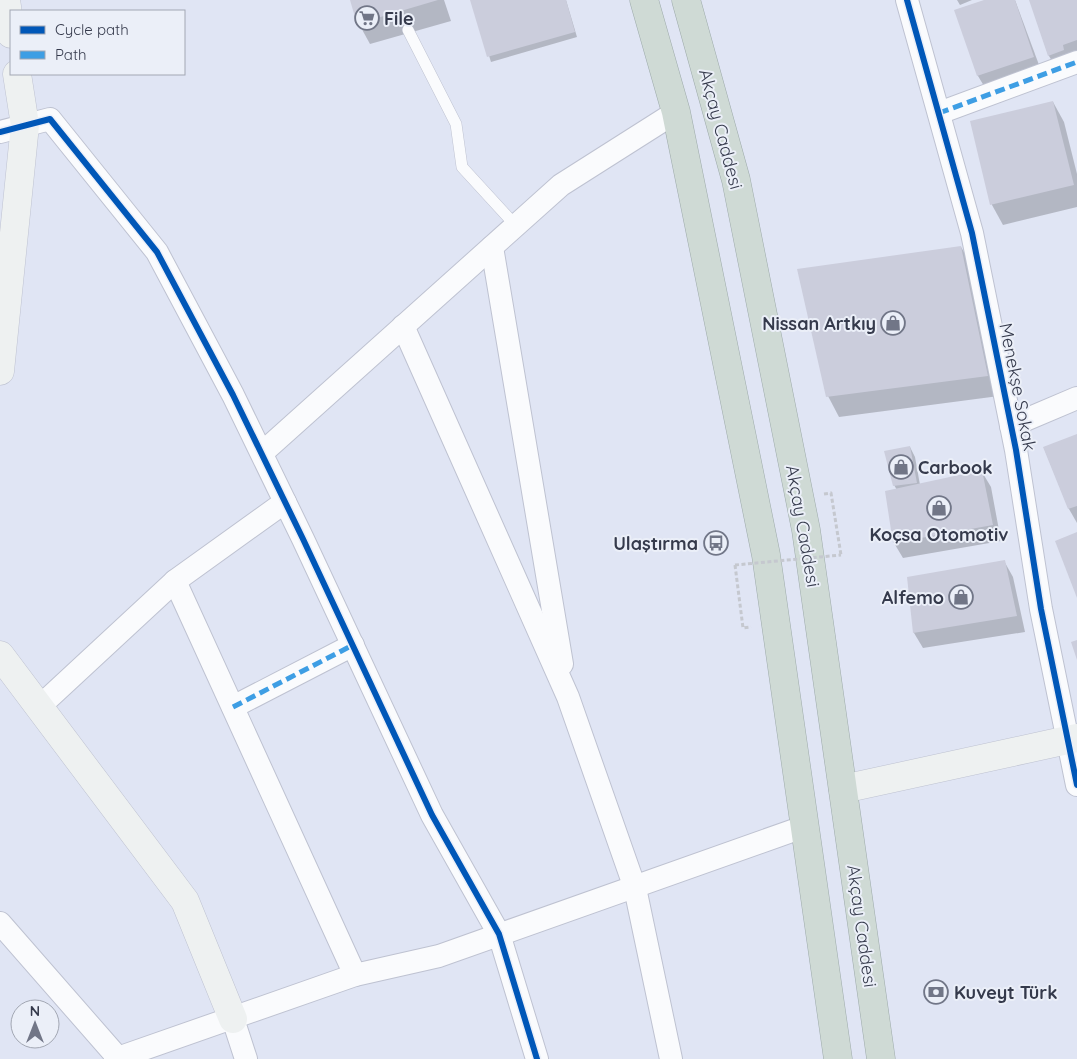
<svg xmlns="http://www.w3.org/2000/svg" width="1077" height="1059" font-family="Quicksand,sans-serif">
  <rect width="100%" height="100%" fill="#e0e5f4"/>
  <g fill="#0003">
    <polygon points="351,0 444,0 451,21 370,44 359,24"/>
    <polygon points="472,0 566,0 577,37 491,62"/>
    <polygon points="957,0 972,0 960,5"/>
    <polygon points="988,0 1015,0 1042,73 987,91 978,76 956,11"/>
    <polygon points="1031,0 1077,0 1077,58 1058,71 1049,56"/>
    <polygon points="1053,102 1064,122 1077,174 1077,207 1003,225 992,205 971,122"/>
    <polygon points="961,247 973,267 999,396 839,417 828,396"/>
    <polygon points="1077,435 1077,523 1069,509 1044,448"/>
    <polygon points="910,447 915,457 920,485 982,472 991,487 1001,541 903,558 894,543 886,492 897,490 894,485"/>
    <polygon points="1004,561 1013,577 1025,632 923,648 914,633 909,578"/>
  </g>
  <g fill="#cbcddc">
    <polygon points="350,0 438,0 357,24"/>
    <polygon points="470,0 566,0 575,32 487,57"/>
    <polygon points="984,0 1015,0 1034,57 977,76 954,10"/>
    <polygon points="1029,0 1077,0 1077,40 1063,45 1064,50 1048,56"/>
    <polygon points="1053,101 1074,185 990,205 970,121"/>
    <polygon points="961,246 988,376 826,397 797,269"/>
    <polygon points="1077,434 1077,506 1068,509 1043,447"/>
    <polygon points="910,446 917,483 893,486 884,451"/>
    <polygon points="982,470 993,525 893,543 885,491"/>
    <polygon points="1077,532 1077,598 1055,541"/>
    <polygon points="1005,560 1017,616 913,633 907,577"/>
    <polygon points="1077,640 1077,660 1071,642"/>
  </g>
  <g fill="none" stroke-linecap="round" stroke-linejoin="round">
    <g stroke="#bec2d1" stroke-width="12">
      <polyline id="lane" points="408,30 456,124 462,167 516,226"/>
    </g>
    <g stroke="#bec2d1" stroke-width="24">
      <g id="street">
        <polyline points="907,0 972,233 1016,450 1041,609 1077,785"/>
        <polyline points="939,113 1077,62"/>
        <polyline points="0,132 50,119 157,252 233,395 303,539 432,815 499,934 537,1059"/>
        <polyline points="492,247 562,664"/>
        <polyline points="403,326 568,697 635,888 671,1059"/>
        <polyline points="1011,426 1077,398"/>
        <polyline points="262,453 561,185 676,112"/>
        <polyline points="175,581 285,502"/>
        <polyline points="233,707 353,645"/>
        <polyline points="38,708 175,581 355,975"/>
        <polyline points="0,923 119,1059"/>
        <polyline points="233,1019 246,1059"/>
        <polyline points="115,1059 355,975 439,956 806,826"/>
      </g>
    </g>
    <g stroke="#bec2d1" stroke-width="29">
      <g id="secondary">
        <polyline points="6,0 11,34"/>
        <polyline points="0,371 25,125 17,74"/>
        <polyline points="0,655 185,901 233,1019"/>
        <polyline points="843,789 1077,738"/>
      </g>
    </g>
    <g stroke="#9daaaa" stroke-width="29">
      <g id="highway">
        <polyline points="644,0 676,112 766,555 838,1059"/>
        <polyline points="686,0 736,180 806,530 881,1059"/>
      </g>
    </g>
    <g stroke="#c5c8cf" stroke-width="3" stroke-dasharray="4 2.5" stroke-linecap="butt">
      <polyline points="824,494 831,493 841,555"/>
      <polyline points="735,565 743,628 751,627"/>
    </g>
    <use href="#lane" stroke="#fafbfd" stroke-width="11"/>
    <use href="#street" stroke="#fafbfd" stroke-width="22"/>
    <use href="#secondary" stroke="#eef1f1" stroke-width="28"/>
    <use href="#highway" stroke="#cfdad5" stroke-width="28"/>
    <polyline stroke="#c5c8cf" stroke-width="3" stroke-dasharray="4 2.5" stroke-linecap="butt" points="735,565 841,555"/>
    <g stroke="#3e9ee4" stroke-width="5" stroke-dasharray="10 5" stroke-linecap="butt">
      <polyline points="939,113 1077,62"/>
      <polyline points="233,707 353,645"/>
    </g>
    <g stroke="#ebeff8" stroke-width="9">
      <g id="cycleway">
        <polyline points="907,0 972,233 1016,450 1041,609 1077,785"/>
        <polyline points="0,132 50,119 157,252 233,395 303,539 432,815 499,934 537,1059"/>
      </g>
    </g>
    <use href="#cycleway" stroke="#0057b8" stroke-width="6"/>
  </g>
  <defs>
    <g id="supermarket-ring" transform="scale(1.25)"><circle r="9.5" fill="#ebeff8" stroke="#717687" stroke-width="1.5"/><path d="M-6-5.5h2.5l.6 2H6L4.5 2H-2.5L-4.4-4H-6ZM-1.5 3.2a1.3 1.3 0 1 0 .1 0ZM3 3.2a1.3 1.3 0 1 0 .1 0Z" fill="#717687"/></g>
    <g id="shop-ring" transform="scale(1.25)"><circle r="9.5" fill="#ebeff8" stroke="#717687" stroke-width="1.5"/><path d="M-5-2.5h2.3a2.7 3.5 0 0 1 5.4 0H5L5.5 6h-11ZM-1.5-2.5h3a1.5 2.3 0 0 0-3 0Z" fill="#717687"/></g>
    <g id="bus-ring" transform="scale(1.25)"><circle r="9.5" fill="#ebeff8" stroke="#717687" stroke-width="1.5"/><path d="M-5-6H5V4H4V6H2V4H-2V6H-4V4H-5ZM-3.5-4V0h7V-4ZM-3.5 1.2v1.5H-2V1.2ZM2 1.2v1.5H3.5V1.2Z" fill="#717687"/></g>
    <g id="bank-ring" transform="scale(1.25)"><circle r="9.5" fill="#ebeff8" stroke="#717687" stroke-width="1.5"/><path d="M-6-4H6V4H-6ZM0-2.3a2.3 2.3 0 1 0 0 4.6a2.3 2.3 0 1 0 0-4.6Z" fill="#717687"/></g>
  </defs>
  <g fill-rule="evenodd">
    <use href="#supermarket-ring" x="367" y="18"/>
    <use href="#shop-ring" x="893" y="323"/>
    <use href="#shop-ring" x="901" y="467"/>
    <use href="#shop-ring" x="939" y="508"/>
    <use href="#bus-ring" x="716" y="543"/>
    <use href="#shop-ring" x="961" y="597"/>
    <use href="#bank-ring" x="936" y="992"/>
  </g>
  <g text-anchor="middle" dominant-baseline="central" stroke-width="4" stroke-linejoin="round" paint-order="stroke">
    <g font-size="18" font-weight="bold" fill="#353a4c" stroke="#ebeff8" text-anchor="start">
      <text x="384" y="18">File</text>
      <text x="876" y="323" text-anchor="end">Nissan Artkıy</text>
      <text x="918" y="467">Carbook</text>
      <text x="939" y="534" text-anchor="middle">Koçsa Otomotiv</text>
      <text x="698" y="543" text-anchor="end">Ulaştırma</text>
      <text x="944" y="597" text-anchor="end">Alfemo</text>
      <text x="954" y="992">Kuveyt Türk</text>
    </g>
    <g font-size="18" fill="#353a4c" stroke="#ebeff8">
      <text transform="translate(721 129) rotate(75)">Akçay Caddesi</text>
      <text transform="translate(1018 387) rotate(79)">Menekşe Sokak</text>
      <text transform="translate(803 526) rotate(80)">Akçay Caddesi</text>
      <text transform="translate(862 926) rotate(82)">Akçay Caddesi</text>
    </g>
  </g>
  <rect x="10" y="10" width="175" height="65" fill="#ebeff8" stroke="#a2a7b3"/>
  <rect x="20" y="26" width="25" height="8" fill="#0057b8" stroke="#a2a7b3"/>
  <text x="55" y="35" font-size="15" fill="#353a4c">Cycle path</text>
  <rect x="20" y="51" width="25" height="8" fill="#3e9ee4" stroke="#a2a7b3"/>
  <text x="55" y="60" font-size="15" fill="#353a4c">Path</text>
  <g transform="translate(35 1024)"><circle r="24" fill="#ebeff8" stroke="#a2a7b3"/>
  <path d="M0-4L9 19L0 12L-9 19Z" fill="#717687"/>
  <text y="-8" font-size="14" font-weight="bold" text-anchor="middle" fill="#353a4c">N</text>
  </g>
</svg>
